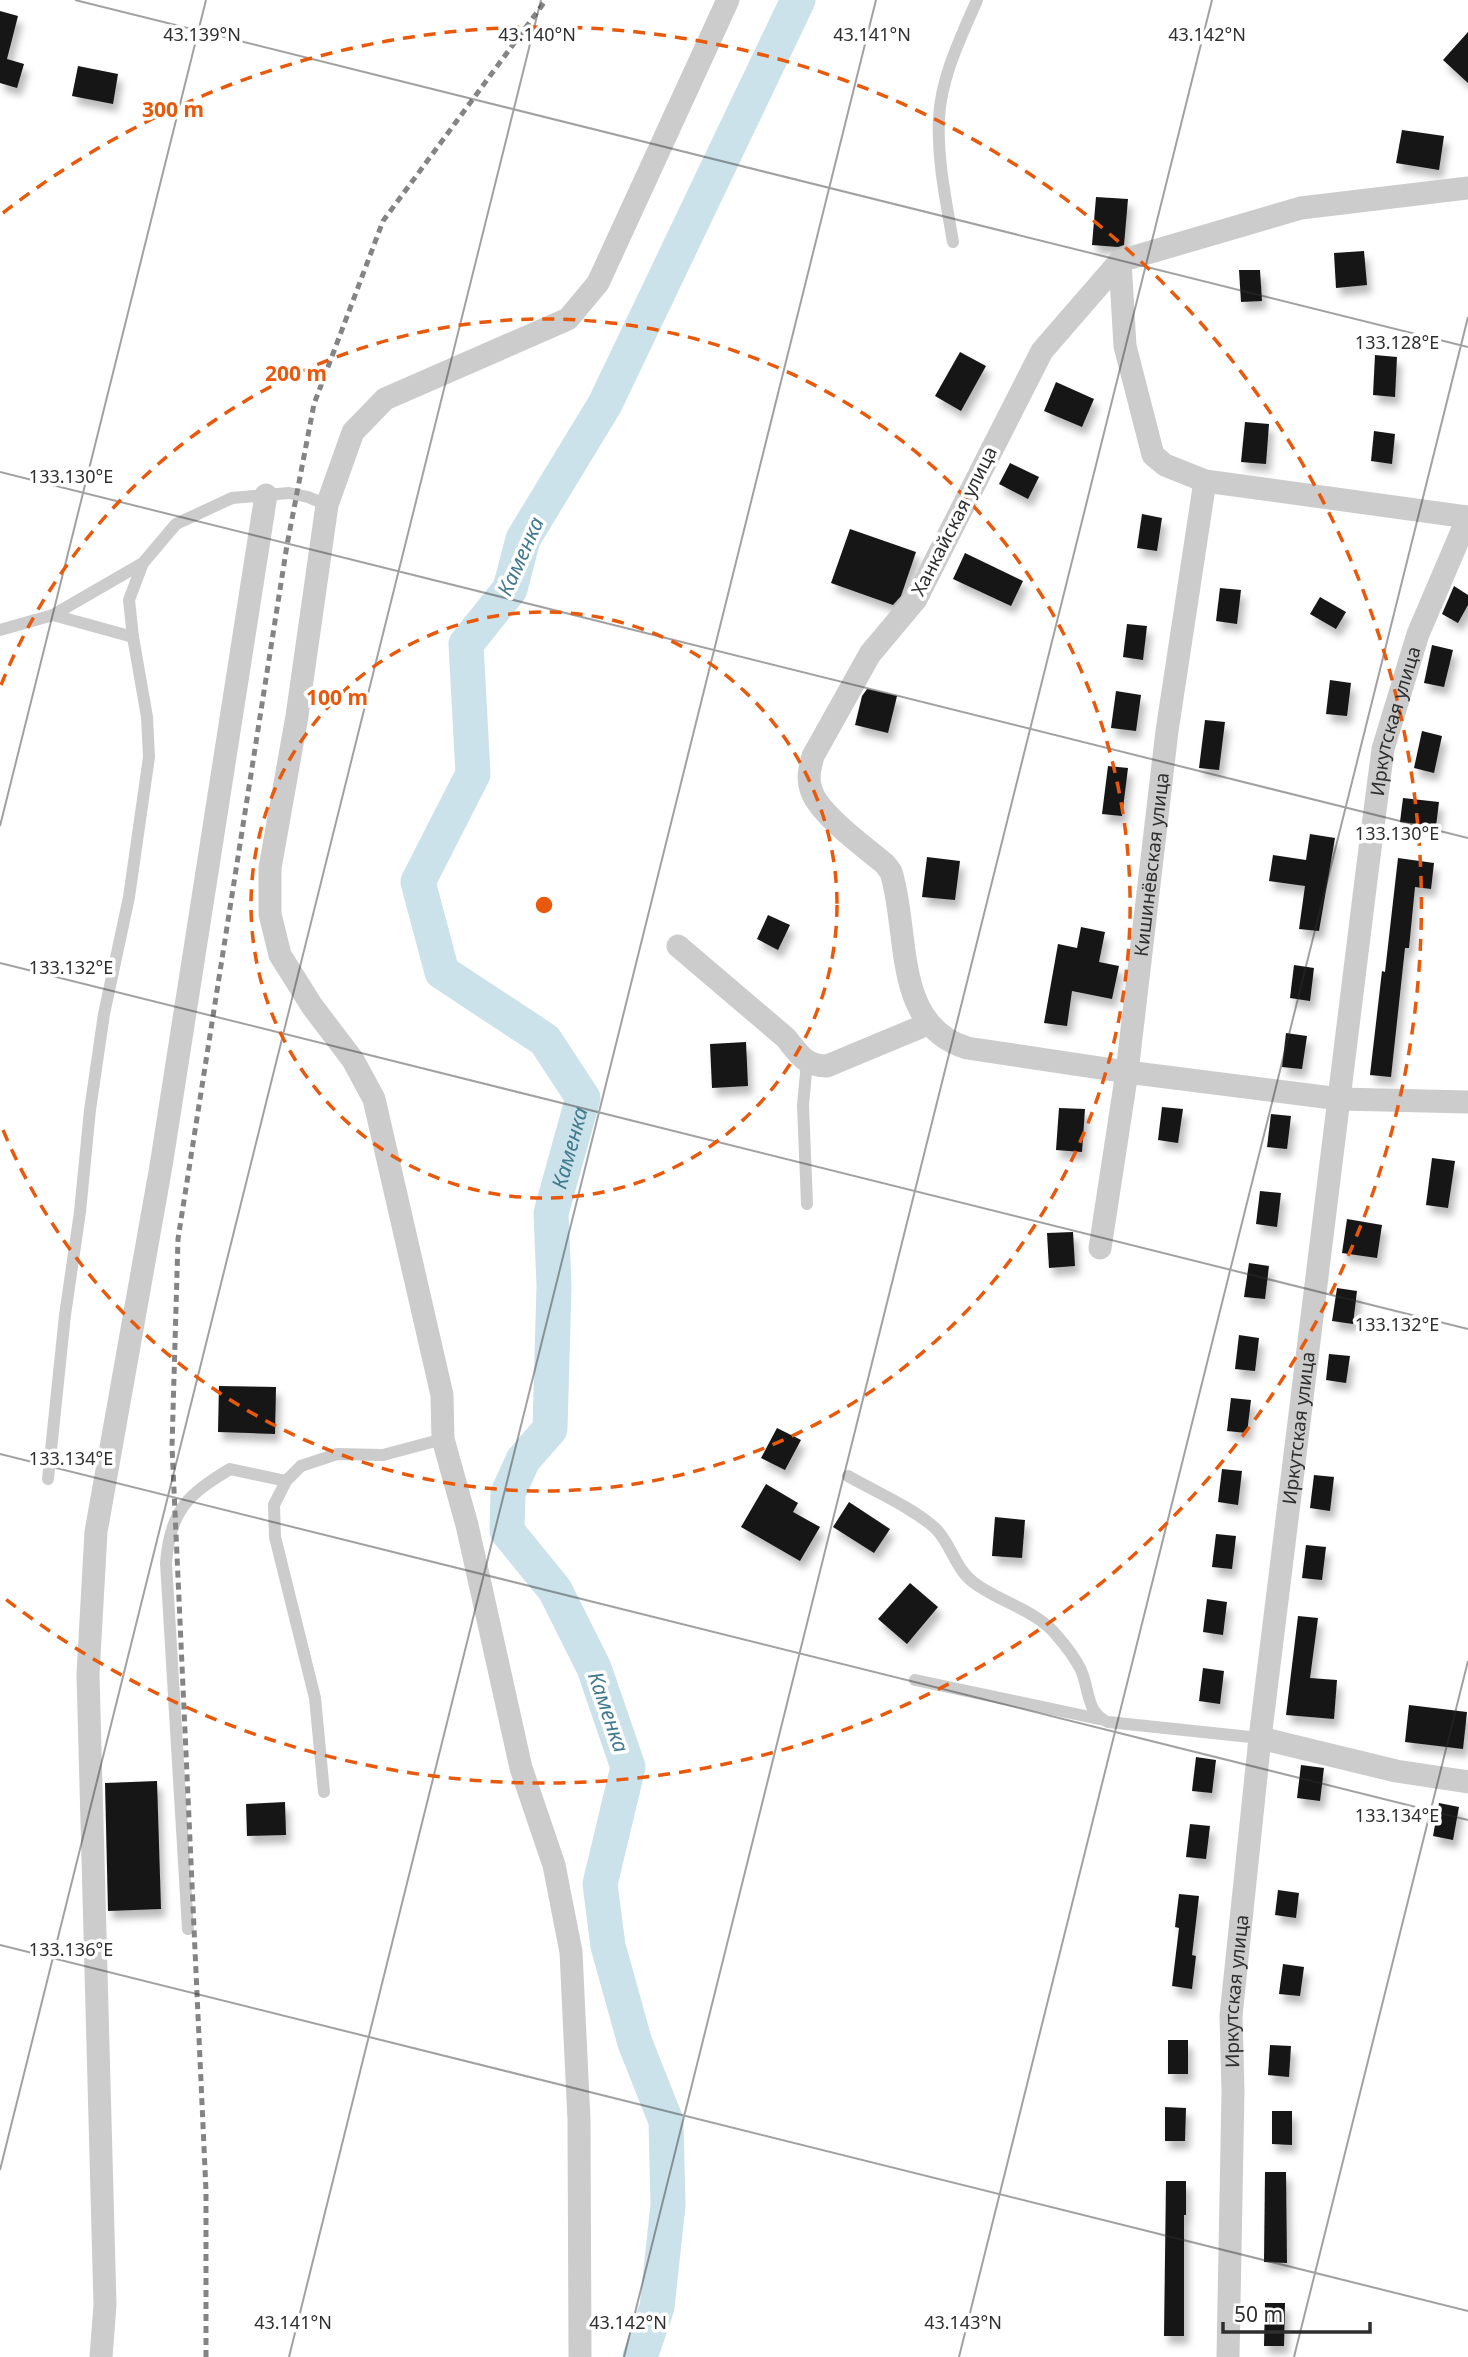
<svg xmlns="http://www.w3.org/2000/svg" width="1468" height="2357" font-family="'Noto Sans',sans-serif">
  <defs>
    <filter id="shadow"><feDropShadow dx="4.5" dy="8" stdDeviation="3.5" flood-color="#0004"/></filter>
  </defs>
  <rect width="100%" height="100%" fill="#fff"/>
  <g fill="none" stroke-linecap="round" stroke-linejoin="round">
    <path stroke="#cbe2ea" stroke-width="35" id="s1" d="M640 2357 657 2307 668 2205 666 2121 635 2043 608 1946 600 1884 628 1767 594 1668 555 1590 507 1531 508 1493 523 1460 550 1429 554 1286 551 1213 583 1098 545 1040 442 972 418 882 473 774 466 644 510 589 523 539 605 404 798 0"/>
  </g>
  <g fill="#161616" filter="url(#shadow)">
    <polygon points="0,11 18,16 7,59 24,64 17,88 0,83"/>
    <polygon points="1468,32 1468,83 1443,60"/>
    <polygon points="78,66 118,74 113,104 72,96"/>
    <polygon points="1402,130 1444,136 1439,170 1396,163"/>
    <polygon points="1096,197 1128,199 1124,245 1118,247 1092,245"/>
    <polygon points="1364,251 1367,285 1336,288 1334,253"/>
    <polygon points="1239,270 1260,270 1262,301 1241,302"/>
    <polygon points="960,352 986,366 961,411 935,396"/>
    <polygon points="1375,355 1397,357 1395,397 1373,395"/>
    <polygon points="1056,382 1094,399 1082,427 1044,411"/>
    <polygon points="1245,422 1269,424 1266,464 1241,462"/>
    <polygon points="1374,431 1395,434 1392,464 1371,461"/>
    <polygon points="1010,463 1039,477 1028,499 999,484"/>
    <polygon points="1142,514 1162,518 1157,551 1137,548"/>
    <polygon points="850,529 916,552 901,596 893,605 831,583"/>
    <polygon points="965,553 1023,581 1011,606 953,579"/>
    <polygon points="1454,586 1468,595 1468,605 1458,623 1442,614"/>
    <polygon points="1220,588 1241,590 1237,624 1216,621"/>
    <polygon points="1320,597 1346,612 1336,629 1310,614"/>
    <polygon points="1127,624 1147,626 1143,660 1123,657"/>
    <polygon points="1432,645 1453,650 1444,687 1424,683"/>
    <polygon points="1330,680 1351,683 1347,716 1326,714"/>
    <polygon points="867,689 897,696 888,733 855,725 862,696"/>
    <polygon points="1116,691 1141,695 1136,731 1111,728"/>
    <polygon points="1205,720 1225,722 1219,770 1199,768"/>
    <polygon points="1422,731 1442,736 1434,773 1414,768"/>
    <polygon points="1108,766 1128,768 1122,816 1102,814"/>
    <polygon points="1403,798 1439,802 1436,826 1400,822"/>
    <polygon points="1310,834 1335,838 1319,931 1299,929 1305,886 1269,881 1273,855 1306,860"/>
    <polygon points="927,857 960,861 955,900 922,897"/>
    <polygon points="1398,858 1434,863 1431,889 1415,887 1409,948 1405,948 1391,1077 1370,1075 1382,971 1385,972"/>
    <polygon points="768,915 790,925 778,950 757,939"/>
    <polygon points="1081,927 1105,932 1099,962 1119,966 1112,999 1072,991 1067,1026 1044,1023 1058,944 1077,948"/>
    <polygon points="1294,965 1314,968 1310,1001 1290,998"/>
    <polygon points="1286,1033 1307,1036 1302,1069 1282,1067"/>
    <polygon points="746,1042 748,1086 712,1088 710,1044"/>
    <polygon points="1162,1107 1183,1109 1178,1143 1158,1140"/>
    <polygon points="1059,1108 1085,1109 1082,1152 1056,1150"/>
    <polygon points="1271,1114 1291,1116 1287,1149 1267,1147"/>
    <polygon points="1432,1158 1455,1161 1448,1208 1426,1205"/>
    <polygon points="1260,1191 1281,1193 1277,1227 1256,1224"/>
    <polygon points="1347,1219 1382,1225 1377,1258 1342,1253"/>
    <polygon points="1073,1232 1075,1266 1049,1268 1047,1233"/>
    <polygon points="1249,1263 1269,1266 1265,1299 1244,1297"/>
    <polygon points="1337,1288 1357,1291 1353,1324 1332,1321"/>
    <polygon points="1239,1335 1259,1338 1255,1371 1235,1369"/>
    <polygon points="1329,1354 1350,1356 1346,1383 1326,1380"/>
    <polygon points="219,1386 276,1387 275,1434 218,1432"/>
    <polygon points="1231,1398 1251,1400 1247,1433 1227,1431"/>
    <polygon points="777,1428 801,1440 785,1470 761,1458"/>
    <polygon points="1222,1469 1242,1471 1238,1505 1218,1502"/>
    <polygon points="1314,1475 1334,1477 1330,1511 1310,1508"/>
    <polygon points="766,1484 798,1503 793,1512 820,1527 800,1561 741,1527"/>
    <polygon points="849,1502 890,1529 874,1553 833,1527"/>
    <polygon points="995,1517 1025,1520 1022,1558 992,1556"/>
    <polygon points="1216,1534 1236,1536 1232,1569 1212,1567"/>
    <polygon points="1306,1545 1326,1547 1322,1580 1302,1578"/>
    <polygon points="910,1583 938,1607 907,1644 878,1619"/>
    <polygon points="1207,1599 1227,1602 1223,1635 1203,1632"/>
    <polygon points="1298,1616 1318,1618 1310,1678 1337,1680 1334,1719 1286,1715"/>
    <polygon points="1203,1668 1224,1671 1220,1704 1199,1701"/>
    <polygon points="1409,1705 1467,1712 1463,1749 1405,1742"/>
    <polygon points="1196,1757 1216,1760 1212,1793 1192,1791"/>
    <polygon points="1301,1765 1324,1768 1320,1801 1297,1798"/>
    <polygon points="157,1781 161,1909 108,1911 105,1783"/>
    <polygon points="285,1802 286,1835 247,1836 246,1804"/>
    <polygon points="1439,1803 1459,1807 1453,1840 1433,1836"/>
    <polygon points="1190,1824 1210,1826 1206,1859 1186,1857"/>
    <polygon points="1278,1890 1299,1893 1296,1918 1275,1915"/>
    <polygon points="1179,1894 1199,1896 1192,1955 1196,1956 1192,1989 1172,1986 1179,1928 1175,1927"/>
    <polygon points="1283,1964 1304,1967 1300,1996 1279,1994"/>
    <rect x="1168" y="2040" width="20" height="34"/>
    <polygon points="1270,2045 1291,2046 1289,2077 1268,2075"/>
    <polygon points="1165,2107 1186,2108 1185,2141 1165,2141"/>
    <polygon points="1272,2111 1292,2111 1292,2145 1272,2144"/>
    <polygon points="1265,2172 1286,2172 1287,2263 1264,2262"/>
    <polygon points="1166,2181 1186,2181 1186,2215 1184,2215 1184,2336 1164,2336"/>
    <polygon points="1265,2303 1285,2303 1284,2346 1264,2346"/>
  </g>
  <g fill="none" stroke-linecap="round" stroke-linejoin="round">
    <g stroke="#ccc" stroke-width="12">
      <path d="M953 242C946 201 937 159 939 118 941 77 961 37 977 0"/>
      <polyline points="53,615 143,563"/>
      <polyline points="0,630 53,615 133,637"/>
      <polyline points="807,1062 803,1105 807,1204"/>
      <path d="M848 1476C874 1491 915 1509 936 1529 951 1544 955 1568 973 1582 1000 1603 1036 1609 1058 1637 1066 1646 1074 1657 1080 1668 1090 1687 1085 1713 1108 1722L1260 1738"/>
      <polyline points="48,1479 65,1315 80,1212 90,1110 104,1014 129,897 149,757 147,717 133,637 129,600 143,563 176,524 232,498 289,493 308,497 327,505"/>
      <polyline points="915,1680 1099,1719"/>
      <polyline points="324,1792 315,1698 275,1537 274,1505 286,1481 301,1466 337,1454 383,1455 443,1439"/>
      <path d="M188 1929 166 1563C170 1511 187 1495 230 1469L286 1481"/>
    </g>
    <g stroke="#ccc" stroke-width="23">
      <path d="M1468 188 1301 208 1120 261 1042 351 916 599 870 654 813 756C810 768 807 778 811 789 817 813 865 847 885 864L891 872C910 933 892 1025 967 1048L1127 1072 1340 1099 1468 1102"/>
      <polyline points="1120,261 1125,346 1153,455 1165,465 1205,481 1468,517"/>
      <path d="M678 946 786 1038C799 1054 805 1066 827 1066L928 1024"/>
      <path id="s2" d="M1100 1248 1127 1072 1167 731 1205 481"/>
      <polyline points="1260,1738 1396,1771 1468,1782"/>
      <polyline points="101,2357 105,2305 88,1674 96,1532 161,1166 266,495"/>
      <polyline points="580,2357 579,2120 571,1952 554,1865 521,1768 467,1525 443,1439 442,1395 374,1099 353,1060 312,1006 280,955 270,914 270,868 297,716 327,505 353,432 385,399 568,319 598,283 728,0"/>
      <path id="s3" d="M1228 2357 1233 2091 1231 2016 1260 1738 1367 872 1383 749 1418 634 1468 517"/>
    </g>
    <polyline stroke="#848484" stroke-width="5" stroke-dasharray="7 5" stroke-linecap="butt" points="206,2357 206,2191 172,1446 178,1239 287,545 314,404 383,221 546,0"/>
  </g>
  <path fill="none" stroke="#2f2f2f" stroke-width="2" stroke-opacity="0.45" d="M75 0 1468 347M0 472 1468 838M0 826 206 0M0 963 1468 1329M0 1454 1468 1820M0 1945 1468 2311M0 2170 541 0M289 2357 876 0M624 2357 1212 0M959 2357 1468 317M1294 2357 1468 1661"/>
  <g fill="none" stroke="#e8590c" stroke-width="3.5" stroke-dasharray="12 9">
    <circle cx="544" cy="905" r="293"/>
    <path d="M1 685A586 586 0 1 1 1 1125"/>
    <path d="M3 213A878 878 0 1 1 3 1597"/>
  </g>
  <g text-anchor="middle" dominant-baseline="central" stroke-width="7" stroke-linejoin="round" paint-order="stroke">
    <g font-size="19" fill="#2f2f2f" stroke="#fff">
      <text transform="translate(954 521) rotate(-63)">Ханкайская улица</text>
      <text stroke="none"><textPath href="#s3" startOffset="1647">Иркутская улица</textPath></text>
      <text stroke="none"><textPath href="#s2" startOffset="387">Кишинёвская улица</textPath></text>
      <text stroke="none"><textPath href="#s3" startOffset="933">Иркутская улица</textPath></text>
      <text stroke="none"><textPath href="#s3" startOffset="366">Иркутская улица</textPath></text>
    </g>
    <g font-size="21" font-style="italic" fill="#41798d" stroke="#fff">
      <text transform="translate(520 556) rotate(-66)">Каменка</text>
      <text stroke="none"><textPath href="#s1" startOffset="1274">Каменка</textPath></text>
      <text transform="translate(609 1712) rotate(71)">Каменка</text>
    </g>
  </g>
  <g font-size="18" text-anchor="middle" fill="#2f2f2f" stroke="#fff" stroke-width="7" stroke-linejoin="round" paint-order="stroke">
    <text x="537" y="41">43.140°N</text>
    <text x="202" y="41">43.139°N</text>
    <text x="872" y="41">43.141°N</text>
    <text x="1207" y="41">43.142°N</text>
    <text x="1397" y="349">133.128°E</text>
    <text x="71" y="483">133.130°E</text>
    <text x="1397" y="840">133.130°E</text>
    <text x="71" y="974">133.132°E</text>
    <text x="1397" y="1331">133.132°E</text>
    <text x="71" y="1465">133.134°E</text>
    <text x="1397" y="1822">133.134°E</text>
    <text x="71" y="1956">133.136°E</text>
    <text x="293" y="2329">43.141°N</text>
    <text x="628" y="2329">43.142°N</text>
    <text x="963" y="2329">43.143°N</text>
  </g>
  <circle cx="544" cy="905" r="10" fill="#e8590c" stroke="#fff" stroke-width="3.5"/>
  <g font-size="21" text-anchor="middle" font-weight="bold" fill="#e8590c" stroke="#fff" stroke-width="7" stroke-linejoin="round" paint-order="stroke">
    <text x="173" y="117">300 m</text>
    <text x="296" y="381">200 m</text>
    <text x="337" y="705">100 m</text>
  </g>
  <path d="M1223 2322v10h147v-10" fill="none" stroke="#2f2f2f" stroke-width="3.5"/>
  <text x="1234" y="2322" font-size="21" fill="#2f2f2f" stroke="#ffffff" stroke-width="5" paint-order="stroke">50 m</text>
</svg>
